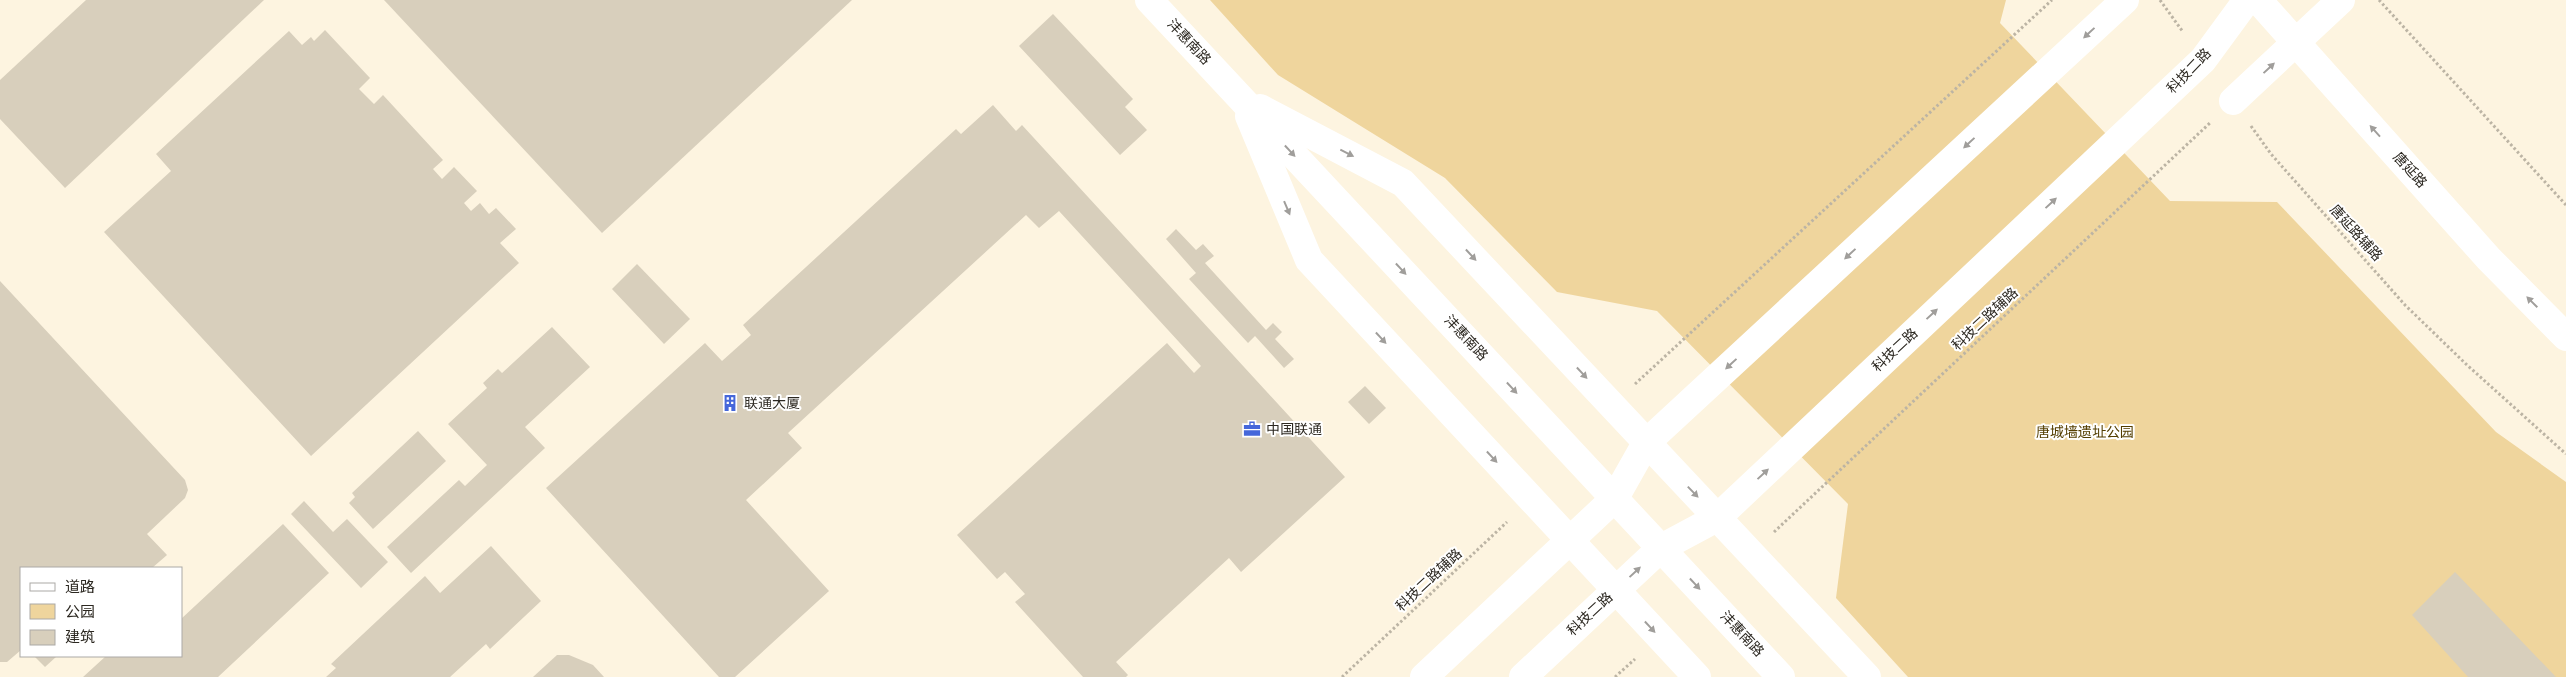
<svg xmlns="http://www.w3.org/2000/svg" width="2566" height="677" font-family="'Fira Sans','Noto Sans SC',sans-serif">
  <rect width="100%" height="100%" fill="#fdf4e0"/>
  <polygon fill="#efd59d" points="1210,0 2006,0 2000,23 2170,201 2277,202 2496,432 2566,482 2566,677 1908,677 1836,598 1848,504 1657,311 1557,292 1445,178 1278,75"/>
  <g fill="#d8cfbc">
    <polygon points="86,0 264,0 65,188 0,119 0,80"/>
    <polygon points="384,0 852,0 602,233"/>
    <polygon points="1053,14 1133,99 1125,107 1147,130 1120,155 1019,46"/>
    <polygon points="325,30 370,78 359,89 374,104 383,95 443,160 433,169 442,179 454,167 477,191 464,203 471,211 480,203 489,214 496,208 516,229 500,243 519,263 311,456 104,232 171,171 156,154 289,31 302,45 311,37 314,41"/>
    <polygon points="993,105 1016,131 1022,125 1345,477 1241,572 1229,558 1116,662 1128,675 1126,677 1083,677 1015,602 1025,594 1005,572 997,579 957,535 1167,343 1194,373 1201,366 1059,211 1039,228 1026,215 788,433 802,448 746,500 829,591 735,677 719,677 546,488 705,343 722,361 751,335 743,325 956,129 961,134"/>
    <polygon points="1176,229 1196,250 1203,244 1214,256 1205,263 1266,330 1273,323 1282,332 1275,339 1294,359 1284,368 1255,336 1248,343 1189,279 1196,273 1166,239"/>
    <polygon points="637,264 690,319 664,344 612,289"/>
    <polygon points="0,281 185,480 188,490 185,498 147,534 167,555 152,568 21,568 21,650 7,662 0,662"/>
    <polygon points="552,327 590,367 525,427 545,448 411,573 387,547 459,480 465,486 487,465 448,424 487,388 483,383 498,369 502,373"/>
    <polygon points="1365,386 1386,408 1369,424 1348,402"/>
    <polygon points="418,431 446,461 373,529 349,503 355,497 352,493"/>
    <polygon points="304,501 333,532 347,519 388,562 361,588 291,514"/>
    <polygon points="283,524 329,573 218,677 83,677 106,656 181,656 181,619"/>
    <polygon points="491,546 541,601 490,649 486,644 450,677 326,677 336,668 331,664 425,576 440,593"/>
    <polygon points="2455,572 2556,677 2468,677 2412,615"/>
    <polygon points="557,655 569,655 593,665 604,677 533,677"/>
    <polygon points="34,656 57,656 45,667"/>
  </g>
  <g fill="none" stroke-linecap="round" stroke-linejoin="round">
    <g stroke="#bcb4a4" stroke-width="3" stroke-dasharray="2.5 2.5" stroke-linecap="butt">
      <polyline points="2160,0 2183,32"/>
      <polyline points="2379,0 2566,205"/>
      <polyline points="2251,126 2271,154 2405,305 2467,365 2566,454"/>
      <polyline points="1635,384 2052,0"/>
      <polyline points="1774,532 2211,122"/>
      <polyline points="1342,677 1507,522"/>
      <polyline points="1615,677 1635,659"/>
    </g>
    <g stroke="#fff" stroke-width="28">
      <polyline points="2233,101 2341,0"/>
      <polyline points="1424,677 1615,498 1646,443 2125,0"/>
      <polyline points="1523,677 1661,548 1717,518 2203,60 2247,0"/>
    </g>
    <g stroke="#fff" stroke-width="28">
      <polyline points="1149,0 1781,677"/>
      <polyline points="2258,0 2489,259 2566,337"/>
      <polyline points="1260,108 1403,183 1867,677"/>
      <polyline points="1249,116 1309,260 1697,677"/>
    </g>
  </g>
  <defs><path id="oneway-solid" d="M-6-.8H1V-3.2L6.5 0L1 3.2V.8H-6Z" transform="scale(1.25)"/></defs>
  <g fill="#a09e9b">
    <use href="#oneway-solid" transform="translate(2089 33) rotate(137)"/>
    <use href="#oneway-solid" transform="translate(2269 68) rotate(-43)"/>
    <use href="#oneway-solid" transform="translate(2375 131) rotate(-132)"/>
    <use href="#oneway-solid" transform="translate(1969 143) rotate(137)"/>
    <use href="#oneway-solid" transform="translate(1290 151) rotate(47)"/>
    <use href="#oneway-solid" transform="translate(1347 153) rotate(27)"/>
    <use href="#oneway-solid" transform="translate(2051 203) rotate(-43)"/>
    <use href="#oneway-solid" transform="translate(1287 208) rotate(67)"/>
    <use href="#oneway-solid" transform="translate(1850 254) rotate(137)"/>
    <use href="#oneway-solid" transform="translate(1471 255) rotate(47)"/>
    <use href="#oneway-solid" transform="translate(1401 269) rotate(47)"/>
    <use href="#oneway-solid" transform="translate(2532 302) rotate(-135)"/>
    <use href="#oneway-solid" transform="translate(1932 314) rotate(-43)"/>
    <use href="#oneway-solid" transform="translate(1381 338) rotate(47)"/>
    <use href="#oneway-solid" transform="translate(1731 364) rotate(137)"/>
    <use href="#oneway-solid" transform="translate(1582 373) rotate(47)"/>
    <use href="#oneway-solid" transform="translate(1512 388) rotate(47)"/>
    <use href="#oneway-solid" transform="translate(1492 457) rotate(47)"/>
    <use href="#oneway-solid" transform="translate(1763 474) rotate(-43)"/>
    <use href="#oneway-solid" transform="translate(1693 492) rotate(46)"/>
    <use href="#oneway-solid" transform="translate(1635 572) rotate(-43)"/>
    <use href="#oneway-solid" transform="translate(1695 584) rotate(47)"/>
    <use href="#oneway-solid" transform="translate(1650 627) rotate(47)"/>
  </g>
  <defs>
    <g id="building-bare" transform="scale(1.35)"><path d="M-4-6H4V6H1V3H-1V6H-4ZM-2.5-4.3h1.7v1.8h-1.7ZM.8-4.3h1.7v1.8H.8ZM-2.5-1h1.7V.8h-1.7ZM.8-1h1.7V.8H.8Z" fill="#4567da" stroke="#fff" stroke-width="2.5" paint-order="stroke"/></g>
    <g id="office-bare" transform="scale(1.35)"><path d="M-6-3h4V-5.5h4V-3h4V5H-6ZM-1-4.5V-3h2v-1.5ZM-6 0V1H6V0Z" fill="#4567da" stroke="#fff" stroke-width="2.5" paint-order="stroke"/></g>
  </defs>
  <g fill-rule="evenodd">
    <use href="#building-bare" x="730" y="403"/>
    <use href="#office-bare" x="1252" y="429"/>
  </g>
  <g text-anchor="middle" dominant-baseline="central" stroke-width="4" stroke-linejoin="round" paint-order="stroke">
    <g font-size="14" fill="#2c2821" stroke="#fff">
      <text transform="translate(1189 42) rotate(47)">沣惠南路</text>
      <text transform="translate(2189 71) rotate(-46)">科技二路</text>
      <text transform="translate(2410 170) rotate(48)">唐延路</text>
      <text transform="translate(2356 233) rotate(48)">唐延路辅路</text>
      <text transform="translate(1985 319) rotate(-43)">科技二路辅路</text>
      <text transform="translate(1466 338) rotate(47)">沣惠南路</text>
      <text transform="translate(1895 350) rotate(-43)">科技二路</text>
      <text transform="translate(1429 580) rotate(-43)">科技二路辅路</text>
      <text transform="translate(1590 614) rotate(-43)">科技二路</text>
      <text transform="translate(1742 634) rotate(47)">沣惠南路</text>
    </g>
    <g font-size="14" fill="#2c2821" stroke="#fff" text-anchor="start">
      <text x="744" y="403">联通大厦</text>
      <text x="1266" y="429">中国联通</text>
    </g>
    <g font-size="14" fill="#543e01" stroke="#fff">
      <text x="2085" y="432">唐城墙遗址公园</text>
    </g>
  </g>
  <rect x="20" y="567" width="162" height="90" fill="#ffffff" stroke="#aba9a6"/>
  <rect x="30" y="583" width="25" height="8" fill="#ffffff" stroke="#aba9a6"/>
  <text x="65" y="592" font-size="15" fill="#2c2821">道路</text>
  <rect x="30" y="604" width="25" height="15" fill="#efd59d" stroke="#aba9a6"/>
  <text x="65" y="617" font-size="15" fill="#2c2821">公园</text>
  <rect x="30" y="630" width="25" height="15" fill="#d8cfbc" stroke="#aba9a6"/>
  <text x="65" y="642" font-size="15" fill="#2c2821">建筑</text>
</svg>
